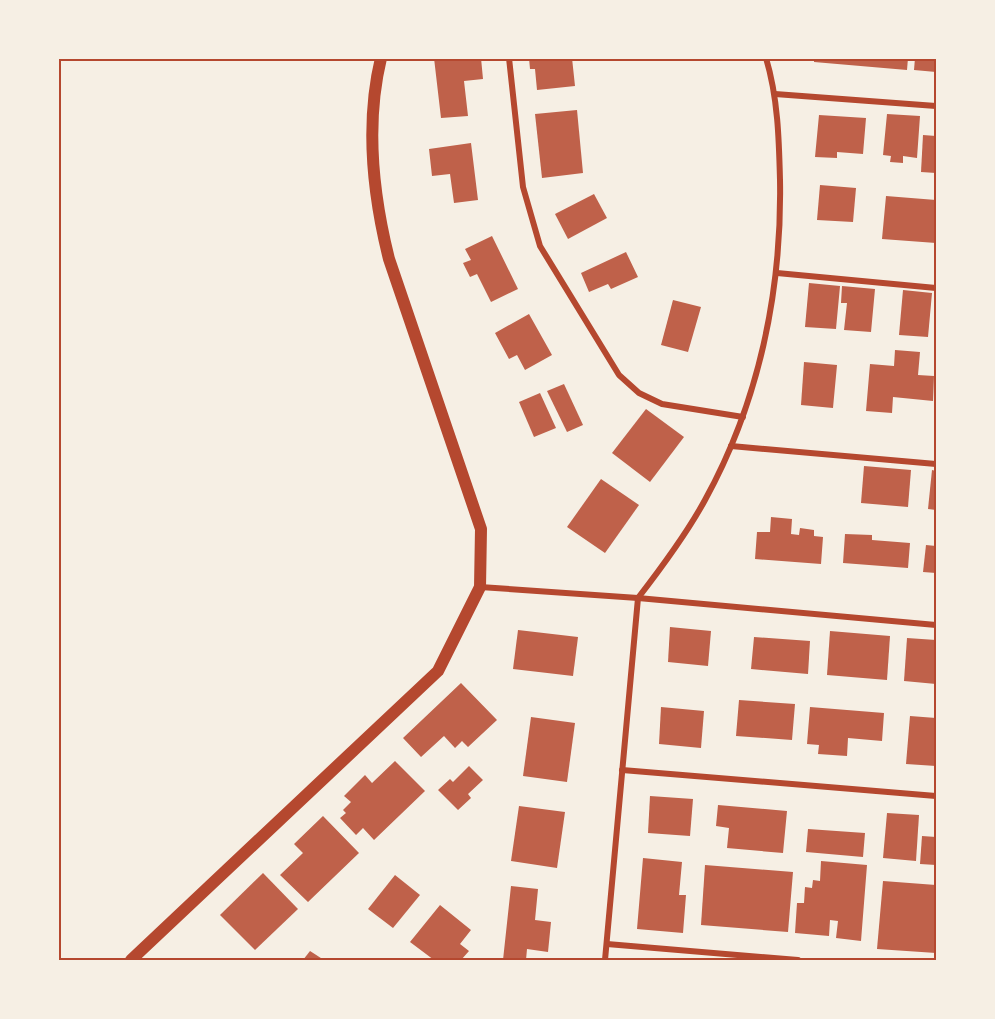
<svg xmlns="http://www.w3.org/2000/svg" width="995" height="1019" font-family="Cabin,sans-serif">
  <rect width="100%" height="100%" fill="#f6efe4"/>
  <g fill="#bf614a">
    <polygon points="434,58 481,58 483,79 464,81 468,116 441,118"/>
    <polygon points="529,58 572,58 575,86 537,90 535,69 530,69"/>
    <polygon points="814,58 908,58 907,70 814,62"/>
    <polygon points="915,58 936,58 936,72 914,70"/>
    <polygon points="577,110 583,173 542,178 535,114"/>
    <polygon points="887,114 920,116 917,158 903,156 903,163 890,162 891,156 883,155"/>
    <polygon points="819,115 866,118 863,154 837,152 837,158 815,157"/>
    <polygon points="923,135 936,136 936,173 921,172"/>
    <polygon points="471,143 478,200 454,203 450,174 432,176 429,149"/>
    <polygon points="820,185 856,188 853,222 817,220"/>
    <polygon points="594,194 607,218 568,239 555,214"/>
    <polygon points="886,196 936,200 936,243 882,239"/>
    <polygon points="492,236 518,289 491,302 477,274 470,277 463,263 471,260 465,249"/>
    <polygon points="626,252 638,277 611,289 608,284 589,292 581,273"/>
    <polygon points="809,283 840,286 836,329 805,327"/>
    <polygon points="842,286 875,289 871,332 844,330 847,303 841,303"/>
    <polygon points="903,290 932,293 928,337 899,335"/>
    <polygon points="673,300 701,307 688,352 661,345"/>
    <polygon points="529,314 552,355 525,370 517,355 509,359 495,333"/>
    <polygon points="895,350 920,352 918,375 934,376 933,401 893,397 892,413 866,411 870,364 894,366"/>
    <polygon points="804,362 837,365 833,408 801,405"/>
    <polygon points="564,384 583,425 567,432 547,391"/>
    <polygon points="540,393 556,428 534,437 519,402"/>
    <polygon points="646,409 684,437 650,482 612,453"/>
    <polygon points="864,466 911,470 908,507 861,503"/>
    <polygon points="932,470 936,471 936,510 928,509"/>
    <polygon points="601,479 639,505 605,553 567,527"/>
    <polygon points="771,517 792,519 791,534 799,535 800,528 814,530 814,536 823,537 821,564 755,559 757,532 770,532"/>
    <polygon points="845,534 872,535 872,540 910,543 908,568 843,563"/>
    <polygon points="926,545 936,546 936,573 923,572"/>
    <polygon points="670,627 711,631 708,666 668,662"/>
    <polygon points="518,630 578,637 573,676 513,669"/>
    <polygon points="830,631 890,636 887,680 827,675"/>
    <polygon points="754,637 810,641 808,674 751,669"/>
    <polygon points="907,638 936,640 936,684 904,681"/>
    <polygon points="461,683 497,720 468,747 462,741 455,748 444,736 421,757 403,738"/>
    <polygon points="739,700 795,704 792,740 736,736"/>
    <polygon points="661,707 704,711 701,748 659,744"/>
    <polygon points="810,707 884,713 882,741 848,738 847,756 818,754 819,745 807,744"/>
    <polygon points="910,716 936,718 936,766 906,764"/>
    <polygon points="531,717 575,723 567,782 523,776"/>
    <polygon points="395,761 425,791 374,840 363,828 356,835 340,818 346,813 343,810 351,802 344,796 365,775 372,783"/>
    <polygon points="469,766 483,780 468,794 471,798 458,810 438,790 450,779 453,782"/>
    <polygon points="650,796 693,799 690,836 648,833"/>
    <polygon points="718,805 787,811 783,853 727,848 729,828 716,826"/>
    <polygon points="519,806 565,812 557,868 511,861"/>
    <polygon points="887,813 919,815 916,861 883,858"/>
    <polygon points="323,816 359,853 308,902 280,875 303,853 294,844"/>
    <polygon points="808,829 865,833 863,857 806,852"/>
    <polygon points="922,836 936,837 936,865 920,864"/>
    <polygon points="643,858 682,862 679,895 686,895 683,933 637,929"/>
    <polygon points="821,861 867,865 861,941 836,938 838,921 830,920 829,936 795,933 797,903 804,903 805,887 812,888 813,880 820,881"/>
    <polygon points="705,865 793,872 788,932 701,925"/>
    <polygon points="263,873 298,909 255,950 220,915"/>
    <polygon points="395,875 420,895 393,928 368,909"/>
    <polygon points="883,881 936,885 936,953 877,949"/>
    <polygon points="511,886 538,889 535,920 551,922 548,952 527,949 526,960 503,960"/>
    <polygon points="440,905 471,930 460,944 469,951 461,960 434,960 410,942"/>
    <polygon points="310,951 324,960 303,960"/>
  </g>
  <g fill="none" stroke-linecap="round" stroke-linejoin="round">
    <g stroke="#b5482f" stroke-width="6">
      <polyline points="509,58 523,187 540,246 619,375 639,393 662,404 743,417"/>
      <polyline points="775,94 936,106"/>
      <polyline points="777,273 936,288"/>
      <polyline points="731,446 936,464"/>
      <polyline points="480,587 638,598 936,625"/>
      <polyline points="622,770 936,796"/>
      <polyline points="607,944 798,960"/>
      <path d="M605 960 638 598C662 567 686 535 705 500 759 402 782 291 780 180 779 140 778 98 766 58"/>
    </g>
    <path stroke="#b5482f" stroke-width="12" d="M131 960 438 671 480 587 481 529 389 259C373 195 365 124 381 58"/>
  </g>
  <rect width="995" height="1019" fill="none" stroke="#f6efe4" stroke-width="120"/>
  <rect x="60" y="60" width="875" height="899" fill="none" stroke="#b5482f" stroke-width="2"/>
</svg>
